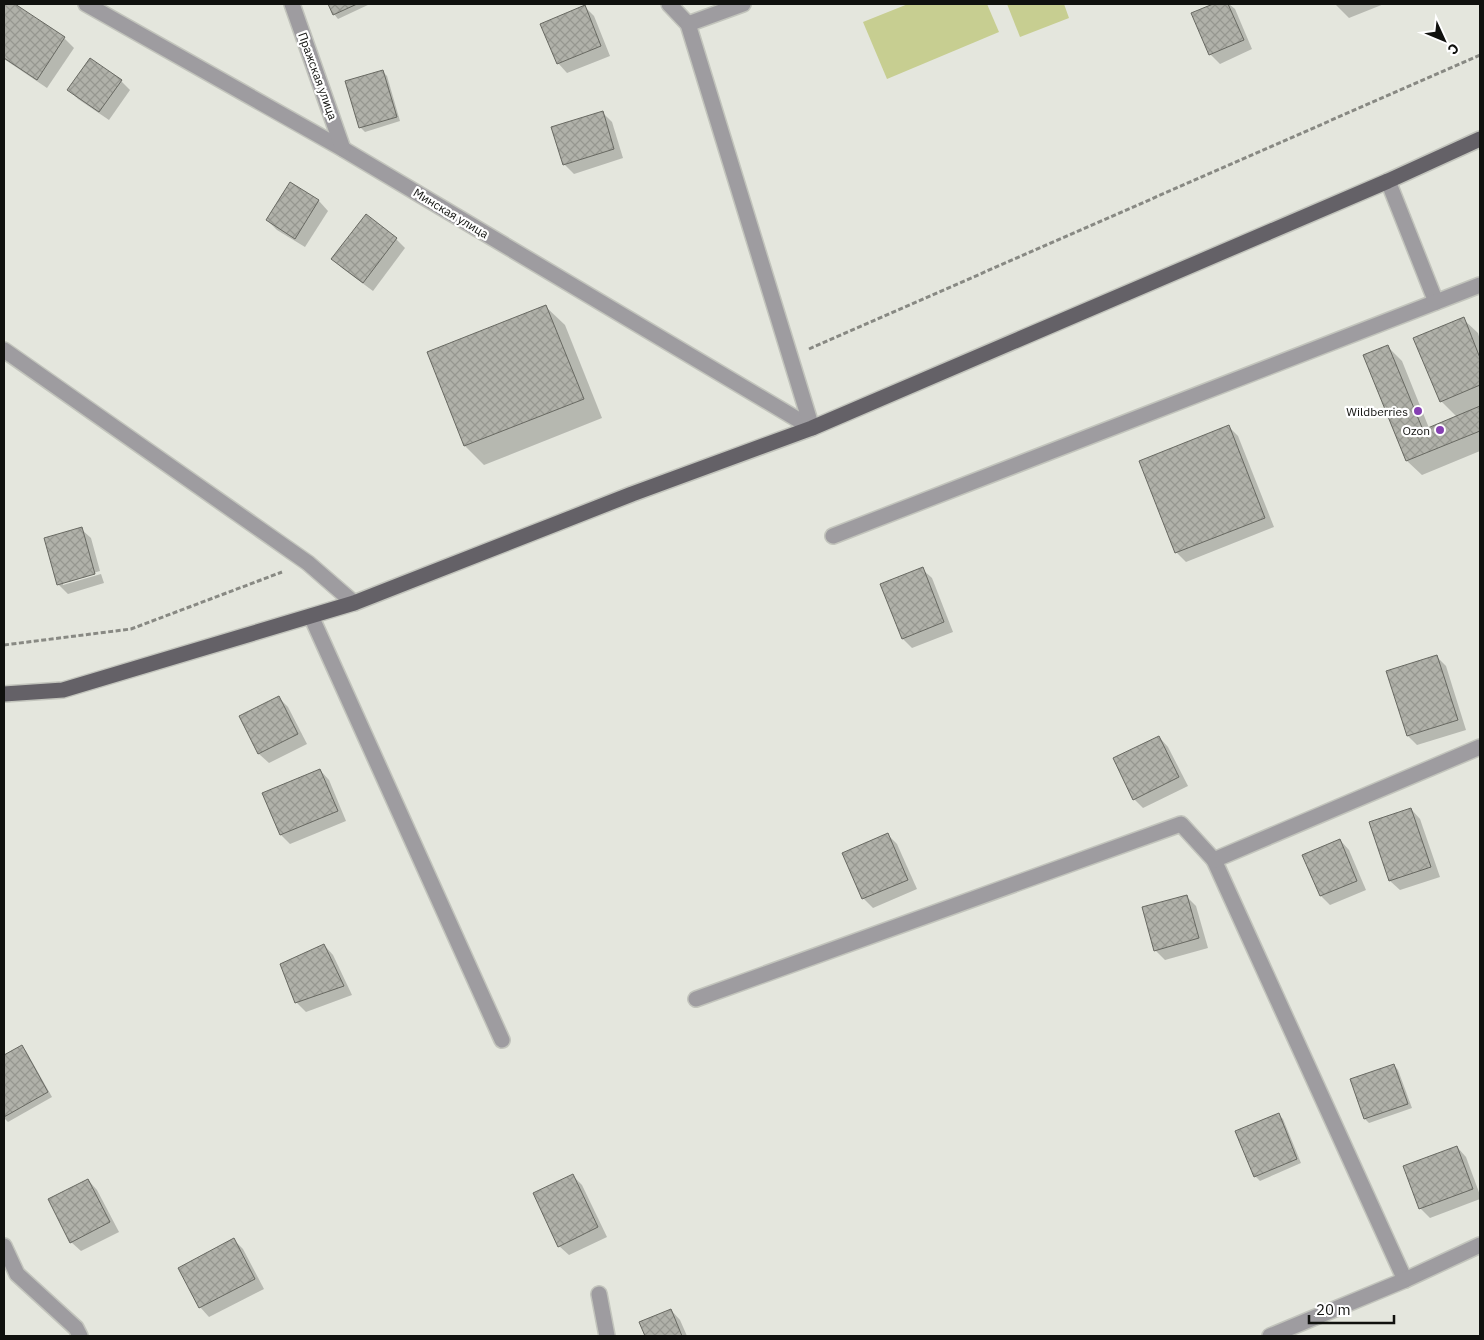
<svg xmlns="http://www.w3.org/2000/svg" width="1484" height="1340" font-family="'IBM Plex Sans',sans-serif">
  <defs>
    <pattern id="building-cross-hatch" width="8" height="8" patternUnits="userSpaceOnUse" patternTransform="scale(1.25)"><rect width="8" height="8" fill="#b0b1a9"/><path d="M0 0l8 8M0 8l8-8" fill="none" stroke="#969790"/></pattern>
  </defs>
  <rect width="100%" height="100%" fill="#e4e6dd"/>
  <g fill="#c7ce91">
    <polygon points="908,4 987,4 999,32 887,79 863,22"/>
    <polygon points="1007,4 1064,4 1069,18 1020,37"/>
  </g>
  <g fill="#0003">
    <polygon points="5,4 12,4 64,38 74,48 47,88 4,59 4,6"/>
    <polygon points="329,4 370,4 338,19 334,14"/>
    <polygon points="1216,4 1229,4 1235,9 1252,49 1220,64 1210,54 1193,14"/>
    <polygon points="1335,4 1384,4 1349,18"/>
    <polygon points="585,7 594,16 610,56 567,73 558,63"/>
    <polygon points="383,72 387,76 400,121 365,132 360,127"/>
    <polygon points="121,81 130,90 109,120 78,99 69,90"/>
    <polygon points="602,112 612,122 623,158 574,174 564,164"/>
    <polygon points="290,184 319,201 328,211 305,247 277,230 267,220"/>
    <polygon points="396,239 405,248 373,291 342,268 333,259"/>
    <polygon points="546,307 565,325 602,418 484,465 465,446 428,353"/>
    <polygon points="1463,319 1478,333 1480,340 1480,451 1422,475 1407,461 1364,356 1387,346 1402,361 1429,428 1457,417 1441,401"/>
    <polygon points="1229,427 1238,436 1274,527 1186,562 1176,552"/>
    <polygon points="81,529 91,538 100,571 63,582 63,585 101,574 104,583 68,594 58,584"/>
    <polygon points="922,569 932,578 953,632 912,648 903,639 882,585"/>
    <polygon points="1437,657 1446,666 1466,730 1417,745 1408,736"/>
    <polygon points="278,697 288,707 307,744 269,763 259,754 240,717"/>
    <polygon points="1159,737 1168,747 1188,786 1143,808 1134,799"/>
    <polygon points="320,770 329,780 346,821 290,844 281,835"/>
    <polygon points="1411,809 1420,819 1440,877 1400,890 1390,881 1371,823"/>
    <polygon points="888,835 897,844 917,889 873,908 863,898"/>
    <polygon points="1340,840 1349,850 1366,890 1330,905 1321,896"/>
    <polygon points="1187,897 1196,906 1208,948 1165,960 1155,950"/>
    <polygon points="324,945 333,955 352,995 306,1012 296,1002"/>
    <polygon points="21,1046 26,1051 52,1097 8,1122 4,1118 4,1056"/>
    <polygon points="1394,1065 1398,1070 1412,1108 1369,1123 1365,1119"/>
    <polygon points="1278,1114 1283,1119 1301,1163 1260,1181 1255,1176"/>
    <polygon points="1457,1147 1466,1157 1480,1195 1480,1199 1430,1218 1420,1208"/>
    <polygon points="572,1175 582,1185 607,1237 569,1255 559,1246"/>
    <polygon points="88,1180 97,1190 119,1232 81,1251 71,1242"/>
    <polygon points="234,1240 243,1249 264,1289 209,1317 200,1307"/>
    <polygon points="671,1310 680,1320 687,1336 646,1336 641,1322"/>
  </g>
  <g fill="url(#building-cross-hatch)" stroke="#686962">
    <polygon points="4,4 15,4 65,37 37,80 4,58"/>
    <polygon points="328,4 357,4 333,15"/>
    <polygon points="1213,4 1228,4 1244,40 1209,55 1191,13"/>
    <polygon points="585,5 601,46 557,64 540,24"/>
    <polygon points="90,58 122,80 99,112 67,90"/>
    <polygon points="383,70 397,117 359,128 345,81"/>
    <polygon points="603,111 614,149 563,165 551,127"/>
    <polygon points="290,182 319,200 295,239 266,220"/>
    <polygon points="366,214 397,238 363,283 331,259"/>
    <polygon points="546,305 584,399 464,446 427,352"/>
    <polygon points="1464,317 1480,358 1480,385 1440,402 1413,338"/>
    <polygon points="1388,345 1423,430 1480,406 1480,431 1406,461 1363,355"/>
    <polygon points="1229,425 1265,518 1175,553 1139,461"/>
    <polygon points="82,527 95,574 57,585 44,538"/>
    <polygon points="923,567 944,622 902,639 880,584"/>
    <polygon points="1437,655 1458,720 1407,736 1386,671"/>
    <polygon points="279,696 298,734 258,754 239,716"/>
    <polygon points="1159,736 1179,777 1133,800 1113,758"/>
    <polygon points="320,769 338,811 280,835 262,793"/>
    <polygon points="1411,808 1431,867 1389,881 1369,822"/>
    <polygon points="888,833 908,880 862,899 842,853"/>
    <polygon points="1340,839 1357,881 1320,896 1302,855"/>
    <polygon points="1187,895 1199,938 1154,951 1142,907"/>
    <polygon points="324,944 344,986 295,1003 280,964"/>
    <polygon points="22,1045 48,1092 4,1117 4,1055"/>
    <polygon points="1394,1064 1408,1104 1364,1119 1350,1079"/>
    <polygon points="1279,1113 1297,1159 1254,1177 1235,1131"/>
    <polygon points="1457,1146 1473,1189 1419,1209 1403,1166"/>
    <polygon points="573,1174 598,1227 558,1247 533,1193"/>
    <polygon points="88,1179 110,1222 70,1243 48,1199"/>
    <polygon points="234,1238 255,1279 199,1308 178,1268"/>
    <polygon points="671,1309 682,1336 645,1336 639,1322"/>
  </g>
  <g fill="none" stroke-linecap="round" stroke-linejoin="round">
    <g stroke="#c2c4bc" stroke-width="18">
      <g id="minor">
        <polyline points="86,4 343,149 812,428"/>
        <polyline points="292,4 343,149"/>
        <polyline points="669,4 688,24 812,428"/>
        <polyline points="688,24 743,4"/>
        <polyline points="1388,181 1436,302"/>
        <polyline points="4,350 308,563 354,603"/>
        <polyline points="833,536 1480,285"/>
        <polyline points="311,616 502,1040"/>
        <polyline points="1214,860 1405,1280"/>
        <polyline points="696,999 1181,824 1214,860 1480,747"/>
        <polyline points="4,1246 17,1274 76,1328 80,1336"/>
        <polyline points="599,1294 607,1336"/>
        <polyline points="1270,1336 1405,1280 1480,1245"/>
      </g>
    </g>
    <g stroke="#c2c4bc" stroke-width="18">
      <polyline id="major" points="4,694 63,690 354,603 632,494 812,428 1388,181 1480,139"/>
    </g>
    <g stroke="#888983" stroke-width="3" stroke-dasharray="5 2.5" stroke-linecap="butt">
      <polyline points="809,349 1480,55"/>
      <polyline points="4,645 131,629 282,572"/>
    </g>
    <use href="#minor" stroke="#9e9ca0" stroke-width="15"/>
    <use href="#major" stroke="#646167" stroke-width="15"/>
  </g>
  <g fill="#853fb2" stroke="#fff" stroke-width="2">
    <circle cx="1418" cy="411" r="5"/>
    <circle cx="1440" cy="430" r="5"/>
  </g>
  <g text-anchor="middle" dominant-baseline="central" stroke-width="4.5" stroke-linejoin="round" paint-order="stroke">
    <g font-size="12" fill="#10110e" stroke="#fff">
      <text transform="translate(318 76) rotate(70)">Пражская улица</text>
      <text transform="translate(451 213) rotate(31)">Минская улица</text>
    </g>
    <g font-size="12" fill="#10110e" stroke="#fff" text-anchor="end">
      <text x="1408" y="411">Wildberries</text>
      <text x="1430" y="430">Ozon</text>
    </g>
  </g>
  <rect width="1484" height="1340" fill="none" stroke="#10110e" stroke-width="10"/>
  <g transform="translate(1444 40) rotate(134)" stroke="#ffffff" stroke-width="4" paint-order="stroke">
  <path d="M0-4L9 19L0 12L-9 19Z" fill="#10110e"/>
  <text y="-8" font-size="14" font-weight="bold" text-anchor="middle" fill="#10110e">С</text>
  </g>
  <path d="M1309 1315v8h85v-8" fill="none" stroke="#10110e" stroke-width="2.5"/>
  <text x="1316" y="1315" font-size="15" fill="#10110e" stroke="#ffffff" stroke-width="4" paint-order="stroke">20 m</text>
</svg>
